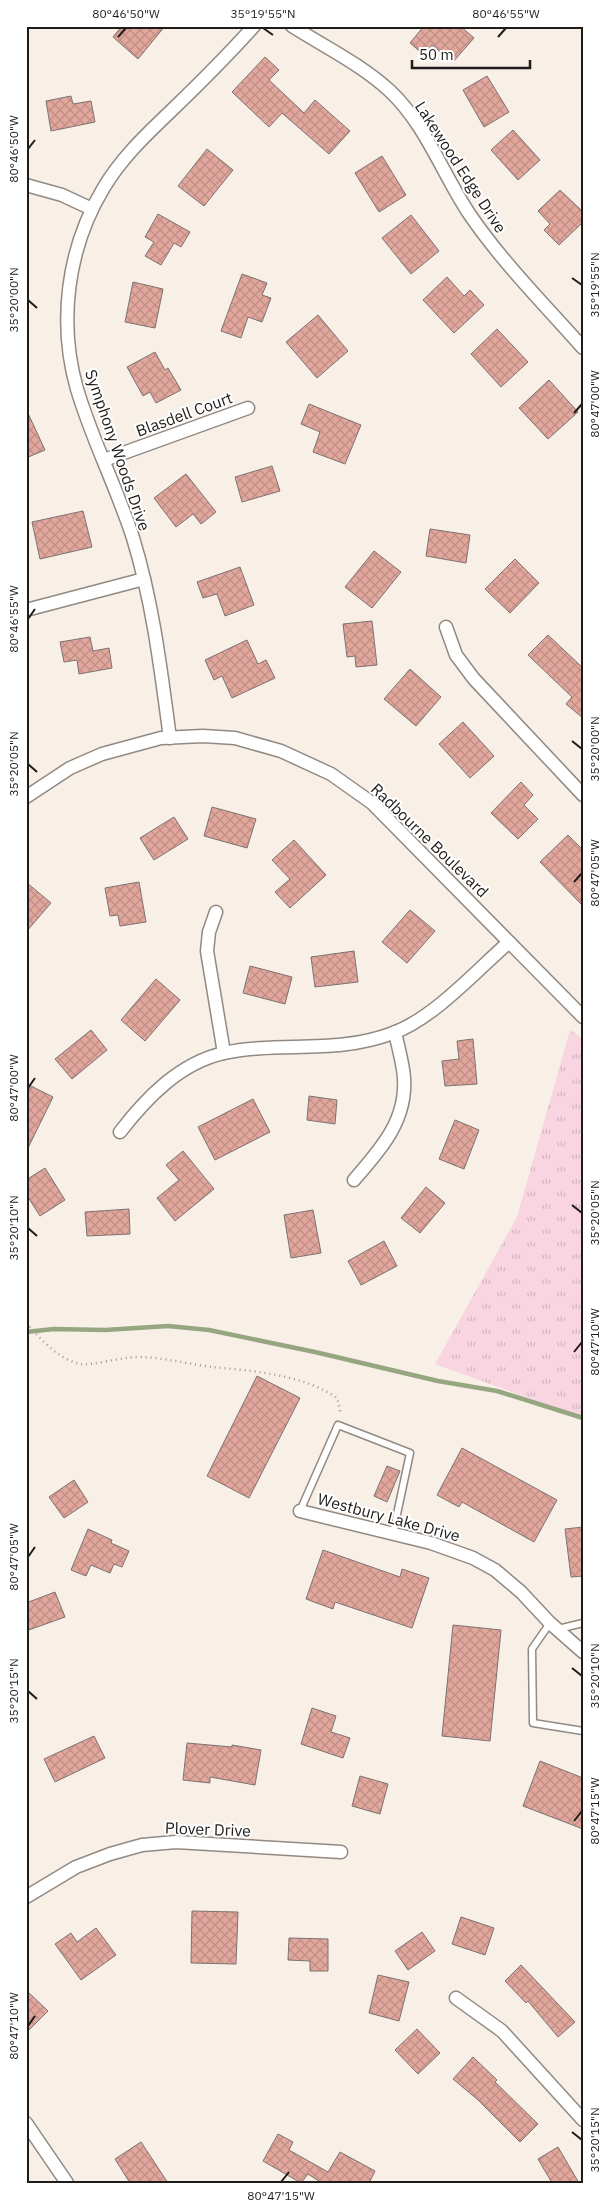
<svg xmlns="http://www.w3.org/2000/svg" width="609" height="2209" font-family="'IBM Plex Sans',sans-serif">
  <defs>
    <pattern id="park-tufts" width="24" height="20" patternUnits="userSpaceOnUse" patternTransform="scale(1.25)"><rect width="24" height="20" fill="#f8d5e0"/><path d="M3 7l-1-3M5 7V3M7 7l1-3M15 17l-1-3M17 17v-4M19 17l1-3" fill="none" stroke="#d4b6c0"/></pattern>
    <pattern id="building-cross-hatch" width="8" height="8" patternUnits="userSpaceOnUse" patternTransform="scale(1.25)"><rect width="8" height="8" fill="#e1a69c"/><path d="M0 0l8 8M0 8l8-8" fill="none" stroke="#c18e86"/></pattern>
  </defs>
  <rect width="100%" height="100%" fill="#f8efe7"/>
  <polygon fill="url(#park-tufts)" points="570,1030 583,1039 583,1418 435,1364 517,1217"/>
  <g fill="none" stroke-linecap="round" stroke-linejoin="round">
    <polyline stroke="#95a681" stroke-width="4.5" points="26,1332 54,1329 105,1330 168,1326 209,1330 315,1352 438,1381 497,1391 583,1418"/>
  </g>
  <g fill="url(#building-cross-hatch)" stroke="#7d7270">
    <polygon points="122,26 165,26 138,59 113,37"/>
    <polygon points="424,26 460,26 474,38 453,62 432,45 424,55 410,43"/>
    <polygon points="265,57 279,70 269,80 304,113 315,100 350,131 329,154 282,113 269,127 232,92"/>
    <polygon points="487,76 509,112 484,127 463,90"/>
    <polygon points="71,96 73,104 91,101 95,122 51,131 46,101"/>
    <polygon points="513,130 540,160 518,180 491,150"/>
    <polygon points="207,149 233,170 204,206 178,186"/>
    <polygon points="382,156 406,195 379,212 355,173"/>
    <polygon points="560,190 583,212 583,222 559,245 544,230 550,224 538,211"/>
    <polygon points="158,214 190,232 181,247 174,243 161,265 145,256 154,242 145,237"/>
    <polygon points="411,215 439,251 411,274 382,238"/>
    <polygon points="242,274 267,283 262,295 271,298 262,322 248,317 241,338 221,331"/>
    <polygon points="447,277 464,296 470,290 484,305 454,333 423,300"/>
    <polygon points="133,282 163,289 155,328 125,322"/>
    <polygon points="318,315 348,351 317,378 286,342"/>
    <polygon points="497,329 528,362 501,387 471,354"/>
    <polygon points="155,352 165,370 168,368 181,390 156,403 150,392 143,396 127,367"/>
    <polygon points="549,380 578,412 548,439 519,408"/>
    <polygon points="309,404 361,425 345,464 313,452 320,432 301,424"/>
    <polygon points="26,409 45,450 26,458"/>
    <polygon points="272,466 280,491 242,502 235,477"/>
    <polygon points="186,474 216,512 201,524 193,514 176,527 154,498"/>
    <polygon points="83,511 92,547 40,559 32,522"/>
    <polygon points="430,529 470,535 466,563 426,556"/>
    <polygon points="374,551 401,572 372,608 345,587"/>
    <polygon points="515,559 539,583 510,613 485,589"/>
    <polygon points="240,567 254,605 225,616 217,594 203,598 197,582"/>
    <polygon points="372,621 377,665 356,667 355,656 347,657 343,624"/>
    <polygon points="548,635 583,668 583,718 566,704 572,697 528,655"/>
    <polygon points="90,637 93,651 109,648 112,668 79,674 77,660 64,662 60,642"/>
    <polygon points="247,640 258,664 266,660 275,678 232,698 222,676 214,680 205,660"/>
    <polygon points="410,669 441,697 416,726 384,699"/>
    <polygon points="463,722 494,756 470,778 439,744"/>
    <polygon points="521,782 533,795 524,805 538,819 518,839 491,813"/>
    <polygon points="212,807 256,819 247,848 204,836"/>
    <polygon points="174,817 188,839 154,860 140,838"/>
    <polygon points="568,835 583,850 583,906 540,862"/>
    <polygon points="294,840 326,875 290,908 275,892 290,879 272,860"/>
    <polygon points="26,882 51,903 26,932"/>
    <polygon points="139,882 146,922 120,926 118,915 110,916 105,888"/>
    <polygon points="410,910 435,931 407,963 382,942"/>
    <polygon points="354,951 358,982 315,987 311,957"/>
    <polygon points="250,966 292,977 285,1004 243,993"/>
    <polygon points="156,979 180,1000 145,1041 121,1020"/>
    <polygon points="91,1030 107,1050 72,1079 55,1059"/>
    <polygon points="473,1039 477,1084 445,1086 442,1061 459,1059 457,1041"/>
    <polygon points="31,1086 53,1097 26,1152 26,1096"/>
    <polygon points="309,1096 337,1100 335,1124 307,1120"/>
    <polygon points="253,1099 270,1132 215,1160 198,1127"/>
    <polygon points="455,1120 479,1130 464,1169 439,1159"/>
    <polygon points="183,1151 214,1189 175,1221 157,1198 179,1180 166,1165"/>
    <polygon points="45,1168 65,1200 40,1216 26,1194 26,1180"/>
    <polygon points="426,1187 445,1203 420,1233 401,1218"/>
    <polygon points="129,1209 130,1234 87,1236 85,1212"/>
    <polygon points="313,1210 321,1253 291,1258 284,1215"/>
    <polygon points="384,1241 397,1266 361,1285 348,1261"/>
    <polygon points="257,1376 300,1398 249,1498 207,1476"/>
    <polygon points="462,1448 557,1500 534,1542 462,1502 459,1507 437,1495"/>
    <polygon points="387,1466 400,1471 387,1502 374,1496"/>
    <polygon points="74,1480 88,1502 64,1518 49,1497"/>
    <polygon points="583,1527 583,1576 571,1577 565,1529"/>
    <polygon points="88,1529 112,1540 111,1543 129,1551 122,1567 114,1564 110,1573 91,1565 86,1576 71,1570"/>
    <polygon points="323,1550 400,1577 402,1569 429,1578 412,1628 335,1602 333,1609 306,1599"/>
    <polygon points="55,1592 65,1617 26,1631 26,1603"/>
    <polygon points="453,1625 501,1630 490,1741 442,1736"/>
    <polygon points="312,1708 336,1716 331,1732 350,1738 343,1758 301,1744"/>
    <polygon points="94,1736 105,1758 55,1782 44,1759"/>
    <polygon points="187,1743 232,1747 232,1745 261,1750 255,1785 210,1777 210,1783 183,1780"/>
    <polygon points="540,1761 583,1778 583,1829 523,1806"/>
    <polygon points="360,1776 388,1784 380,1814 352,1806"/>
    <polygon points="192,1911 238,1912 236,1964 191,1963"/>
    <polygon points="461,1917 494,1928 485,1955 452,1944"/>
    <polygon points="96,1928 116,1955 81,1980 55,1944 71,1933 77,1942"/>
    <polygon points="422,1932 435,1951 408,1970 395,1951"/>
    <polygon points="289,1938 328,1939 328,1971 310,1971 310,1961 288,1960"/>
    <polygon points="521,1965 575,2022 558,2037 528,2001 526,2003 505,1981"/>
    <polygon points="378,1975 409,1982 399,2021 369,2013"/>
    <polygon points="26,1990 48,2011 26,2033"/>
    <polygon points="417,2029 440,2053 418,2074 395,2050"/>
    <polygon points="473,2057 497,2080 495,2082 538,2124 520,2142 478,2100 453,2079"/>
    <polygon points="278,2134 293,2142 289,2150 328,2172 340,2152 375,2171 369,2183 322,2183 308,2174 301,2183 263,2161"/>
    <polygon points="141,2142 168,2183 130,2183 115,2159"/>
    <polygon points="558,2147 579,2183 552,2183 538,2159"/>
  </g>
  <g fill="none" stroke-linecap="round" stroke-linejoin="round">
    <g stroke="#928982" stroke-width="9">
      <g id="service">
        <polyline points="300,1511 338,1425 410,1453 393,1533"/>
        <polyline points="550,1623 532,1649 533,1723 583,1731"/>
        <polyline points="558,1629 583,1623"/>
      </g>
    </g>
    <g stroke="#928982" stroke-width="15">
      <g id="minor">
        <path d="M292 26C325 47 362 65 390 91 426 125 443 175 470 215 503 263 545 305 583 348"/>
        <polyline points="26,185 62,195 92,209"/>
        <polyline points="104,460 248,408"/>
        <polyline points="26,610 144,579"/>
        <polyline points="446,627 456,655 474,679 583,795"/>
        <path d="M170 738C161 671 153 603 133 538 117 488 92 440 77 389 58 323 67 249 103 189 121 158 147 134 173 109 201 82 228 55 254 26"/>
        <polyline points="26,797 70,768 102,754 161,738 203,736 235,738 281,751 331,774 372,803 583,1017"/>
        <polyline points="216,912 209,932 207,951 224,1053"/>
        <path d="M120 1132C147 1097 180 1063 224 1053 281 1041 335 1055 393 1033 434 1018 476 971 509 942"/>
        <path d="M354 1180C380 1150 407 1121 404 1078 403 1063 398 1047 395 1032"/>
        <polyline points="300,1511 431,1543 473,1558 495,1570 521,1592 550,1623 583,1652"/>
        <polyline points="26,1897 76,1867 110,1854 142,1845 176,1842 341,1852"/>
        <polyline points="456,1998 502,2031 583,2120"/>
        <polyline points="26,2123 67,2183"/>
      </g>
    </g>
    <path stroke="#a19b95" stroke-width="2.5" stroke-dasharray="1 4" stroke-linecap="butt" d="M26 1323C42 1340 56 1358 80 1364 92 1366 122 1357 137 1357 163 1357 187 1364 212 1367 253 1371 302 1374 337 1398L341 1414"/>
    <use href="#service" stroke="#fff" stroke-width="6"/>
    <use href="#minor" stroke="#fff" stroke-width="12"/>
  </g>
  <path fill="none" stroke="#1e1b19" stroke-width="2" d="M263 28 273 35M118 37 126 28M498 37 506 28M28 149 35 140M572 278 582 285M28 300 37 308M574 413 582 404M28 619 35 609M572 741 582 749M28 764 37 772M574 882 582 873M28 1088 35 1078M572 1205 582 1213M28 1228 37 1236M574 1352 582 1342M28 1557 35 1547M572 1668 582 1676M28 1691 37 1699M574 1821 582 1811M28 2026 35 2016M572 2132 582 2140M281 2182 289 2172"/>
  <g text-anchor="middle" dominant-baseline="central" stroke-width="4" stroke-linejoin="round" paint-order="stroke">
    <g font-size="16" fill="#1e1b19" stroke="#fff">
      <text transform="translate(461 167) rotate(57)">Lakewood Edge Drive</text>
      <text transform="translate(184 414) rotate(-20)">Blasdell Court</text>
      <text transform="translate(118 450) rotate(71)">Symphony Woods Drive</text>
      <text transform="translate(430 840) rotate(44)">Radbourne Boulevard</text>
      <text transform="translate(389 1517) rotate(15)">Westbury Lake Drive</text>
      <text transform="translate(208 1829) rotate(2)">Plover Drive</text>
    </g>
  </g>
  <rect width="609" height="2209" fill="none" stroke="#ffffff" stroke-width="55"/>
  <path d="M412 60v8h118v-8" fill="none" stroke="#1e1b19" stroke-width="2.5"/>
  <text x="419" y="60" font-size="15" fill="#1e1b19" stroke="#ffffff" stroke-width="4" paint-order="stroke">50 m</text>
  <rect x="28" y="28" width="554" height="2154" fill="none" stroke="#1e1b19" stroke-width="2"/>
  <g font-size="12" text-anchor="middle" fill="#1e1b19">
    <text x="126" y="18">80°46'50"W</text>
    <text x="263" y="18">35°19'55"N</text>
    <text x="506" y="18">80°46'55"W</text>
    <text transform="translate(14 149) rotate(-90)" y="4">80°46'50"W</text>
    <text transform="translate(595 285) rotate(-90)" y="4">35°19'55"N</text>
    <text transform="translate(14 300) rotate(-90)" y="4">35°20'00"N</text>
    <text transform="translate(595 404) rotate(-90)" y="4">80°47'00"W</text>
    <text transform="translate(14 619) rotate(-90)" y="4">80°46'55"W</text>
    <text transform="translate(595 749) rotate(-90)" y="4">35°20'00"N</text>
    <text transform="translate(14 764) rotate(-90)" y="4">35°20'05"N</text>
    <text transform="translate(595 873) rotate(-90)" y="4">80°47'05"W</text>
    <text transform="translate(14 1088) rotate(-90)" y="4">80°47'00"W</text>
    <text transform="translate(595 1213) rotate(-90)" y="4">35°20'05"N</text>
    <text transform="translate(14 1228) rotate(-90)" y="4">35°20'10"N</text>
    <text transform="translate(595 1342) rotate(-90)" y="4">80°47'10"W</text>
    <text transform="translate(14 1557) rotate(-90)" y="4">80°47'05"W</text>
    <text transform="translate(595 1676) rotate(-90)" y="4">35°20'10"N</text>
    <text transform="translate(14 1691) rotate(-90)" y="4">35°20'15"N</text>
    <text transform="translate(595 1811) rotate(-90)" y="4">80°47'15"W</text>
    <text transform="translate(14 2026) rotate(-90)" y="4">80°47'10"W</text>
    <text transform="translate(595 2140) rotate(-90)" y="4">35°20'15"N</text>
    <text x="281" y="2200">80°47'15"W</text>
  </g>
</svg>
